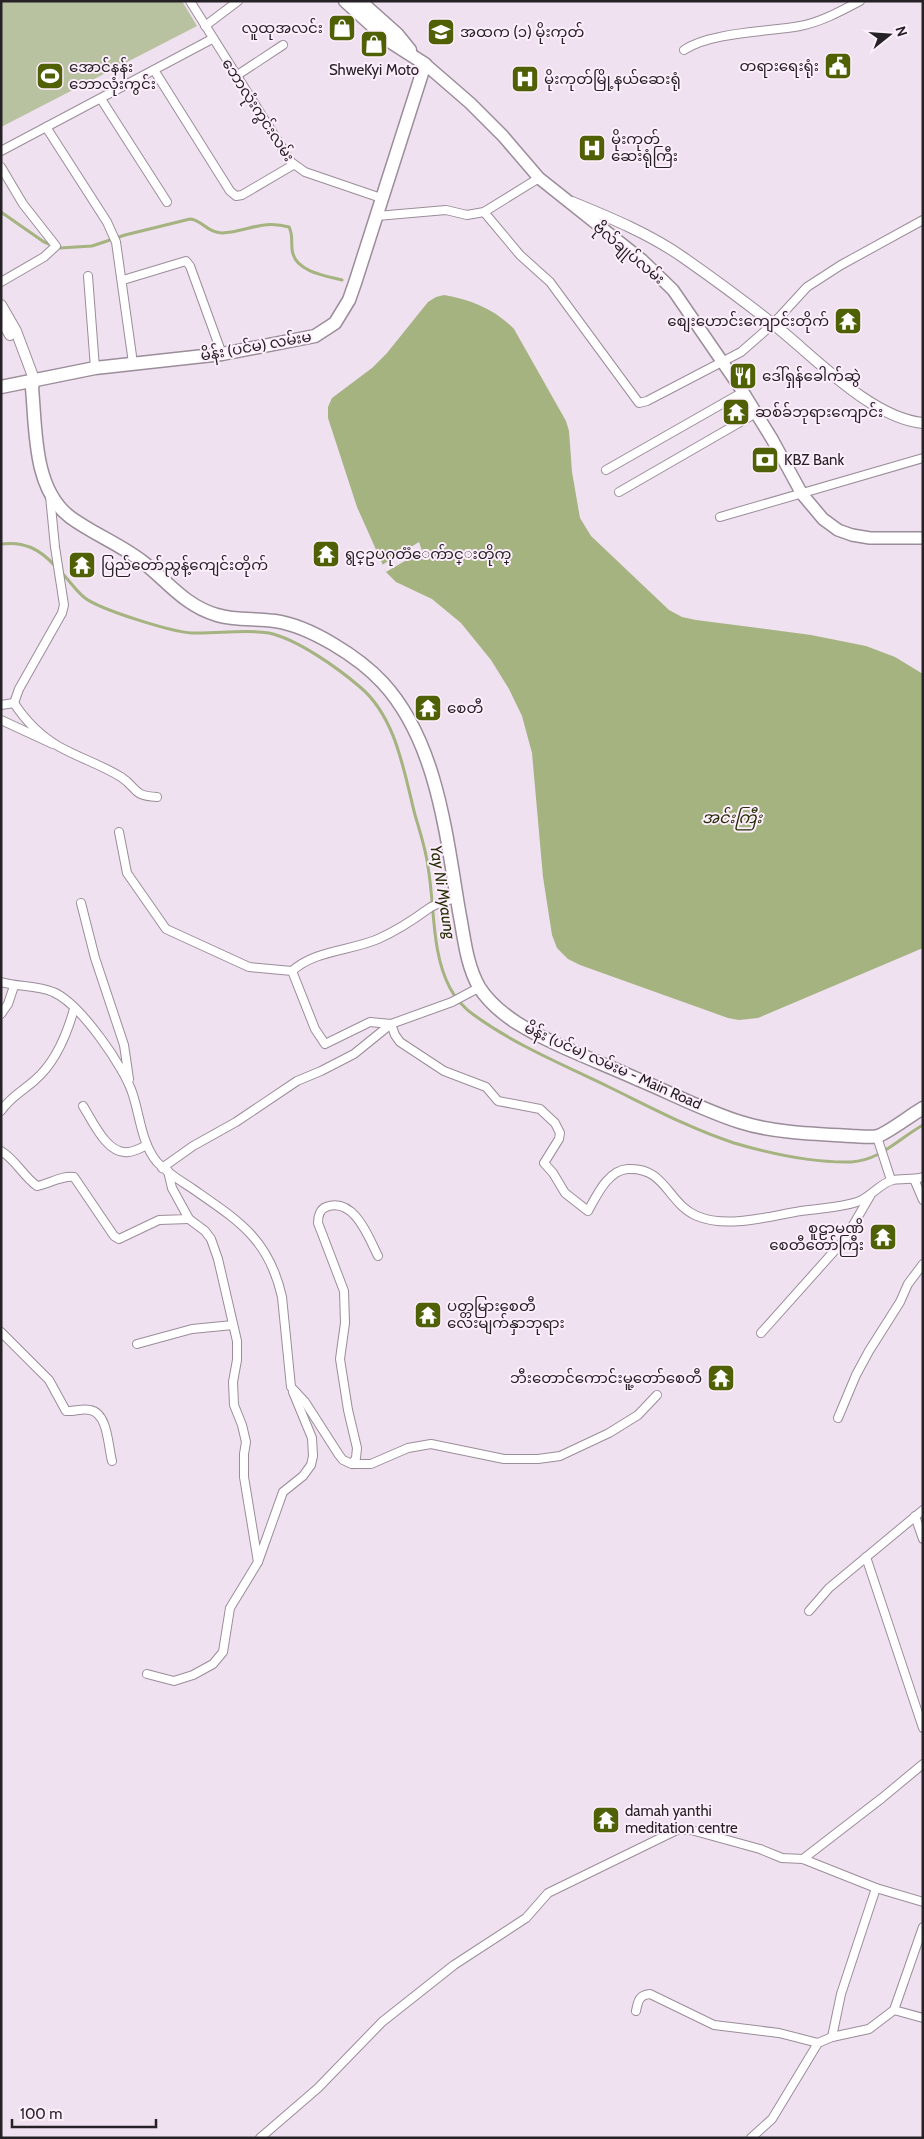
<svg xmlns="http://www.w3.org/2000/svg" width="924" height="2139" font-family="Cabin,'Noto Sans Myanmar',sans-serif">
  <rect width="100%" height="100%" fill="#efe1ef"/>
  <polygon fill="#b8c2a0" points="1,1 182,1 197,26 1,127"/>
  <path fill="#a4b37f" d="M444 295C470 299 496 310 514 329L566 421 569 431 572 472 580 518 591 536 669 610 682 617 696 620 811 635 866 646 895 657 923 674V948L758 1018 739 1020 728 1018 580 965 568 959 557 948 552 935 543 877 532 753 522 716 509 689 491 660 461 623 432 599 396 582 386 572 357 507 328 418V407L332 398 372 368 387 353 428 302 436 297Z"/>
  <polygon fill="#efe1ef" points="419,542 422,551 386,572 382,565"/>
  <g fill="none" stroke-linecap="round" stroke-linejoin="round">
    <g stroke="#a4b37f" stroke-width="3">
      <path d="M1 212 44 242 60 248 92 246 125 235 190 219C202 220 208 233 222 233 247 232 262 219 289 227 294 236 290 245 293 254 298 272 327 276 342 280"/>
      <path d="M1 544C24 541 40 549 55 566"/>
      <path d="M61 572C69 580 76 591 85 598 101 610 172 632 192 633 217 634 244 629 269 633 297 639 338 668 360 687 396 717 404 772 415 815 420 832 426 850 428 867 435 907 431 952 450 988 455 998 465 1009 474 1015 515 1045 564 1065 609 1087 650 1107 691 1129 734 1143 768 1153 814 1163 851 1162 881 1160 898 1139 923 1125"/>
    </g>
    <g stroke="#9b8d9a" stroke-width="10">
      <g id="minor">
        <polyline points="190,1 291,162 305,172 381,198"/>
        <polyline points="205,26 238,1"/>
        <path d="M684 50C710 32 768 32 800 26 821 22 841 11 860 1"/>
        <polyline points="154,70 230,191 236,196 242,195 293,165"/>
        <polyline points="236,76 283,45"/>
        <polyline points="101,99 167,202"/>
        <polyline points="46,127 107,222 116,242 133,363"/>
        <polyline points="1,151 212,39"/>
        <polyline points="1,167 23,204 56,246 44,257 1,282"/>
        <polyline points="484,212 520,255 550,282 639,403 647,401 741,352 773,324 807,287 841,265 923,220"/>
        <polyline points="377,216 446,210 467,215 484,212 539,178"/>
        <polyline points="88,276 95,368"/>
        <polyline points="123,280 186,261 190,266 222,354"/>
        <polyline points="606,470 743,392"/>
        <polyline points="619,492 756,413"/>
        <polyline points="720,517 923,458"/>
        <polyline points="14,703 19,689 62,613 64,605 55,547 50,496"/>
        <path d="M14 703C25 720 41 736 58 746 79 758 102 765 121 777 138 788 132 796 157 797"/>
        <polyline points="1,705 14,703"/>
        <polyline points="1,720 53,744"/>
        <polyline points="119,832 127,873 166,929 249,967 292,971"/>
        <path d="M457 897C448 901 436 903 428 909 413 920 396 931 378 939 350 951 315 950 292 971L315 1029 325 1044 370 1022 391 1024 395 1035 400 1042 444 1071 486 1087 498 1101 540 1109 555 1123 560 1133 559 1139 544 1163 553 1173 565 1193 588 1211C597 1195 608 1170 628 1169 666 1167 667 1203 697 1216 728 1229 769 1216 801 1211 820 1208 839 1208 857 1202 870 1198 880 1183 893 1180 902 1178 913 1180 923 1177"/>
        <polyline points="81,903 95,958 124,1045 129,1079"/>
        <path d="M1 982C18 987 37 985 53 992 80 1003 125 1068 133 1095 140 1117 142 1144 157 1162 167 1173 181 1181 193 1189 239 1221 269 1239 282 1297L291 1387 305 1402 339 1455 343 1460 352 1464 356 1458 357 1448 348 1410 340 1359 345 1323 344 1291 318 1223C318 1217 320 1209 326 1207 354 1196 369 1238 378 1256"/>
        <polyline points="1,1014 8,1004 14,986"/>
        <path d="M83 1106C92 1120 107 1155 128 1152 134 1152 141 1148 147 1145"/>
        <path d="M1 1111C9 1098 24 1090 35 1080 56 1062 67 1034 74 1009"/>
        <polyline points="877,1137 891,1180"/>
        <path d="M1 1151C16 1160 23 1176 37 1186 49 1184 62 1175 74 1177L114 1236 119 1239 159 1220 189 1219 172 1188 168 1171"/>
        <polyline points="162,1168 193,1146 236,1122 297,1081 321,1071 354,1054 391,1024 452,1002 480,987"/>
        <polyline points="914,1179 923,1200"/>
        <polyline points="189,1219 205,1231 211,1239 218,1259 237,1341 237,1360 233,1382 234,1405 242,1425 246,1442 244,1454 244,1477 258,1562 283,1492 303,1476 311,1465 313,1456 312,1438 293,1392"/>
        <path d="M1 1332 49 1380 66 1411C74 1412 82 1408 90 1410 108 1413 108 1446 112 1461"/>
        <polyline points="761,1333 845,1239 870,1196"/>
        <polyline points="137,1344 192,1329 233,1325"/>
        <polyline points="838,1418 856,1375 869,1351 900,1302 908,1284 923,1264"/>
        <polyline points="352,1464 371,1464 408,1448 431,1444 504,1459 538,1459 560,1456 609,1433 638,1415 657,1395"/>
        <polyline points="915,1516 923,1539"/>
        <polyline points="866,1557 923,1728"/>
        <polyline points="809,1611 829,1588 923,1510"/>
        <polyline points="147,1674 174,1681 193,1675 213,1664 223,1652 230,1608 258,1562"/>
        <polyline points="803,1859 882,1798 923,1764"/>
        <polyline points="894,2010 923,2018"/>
        <path d="M636 2011C638 2001 639 1995 650 1994L714 2025 779 2033 818 2043 832 2037 869 2029 894 2010 923 1927"/>
        <polyline points="832,2037 841,1994 876,1888"/>
        <polyline points="260,2138 318,2088 382,2022 454,1965 526,1918 548,1893 677,1830 691,1830 760,1849 782,1858 803,1859 876,1888 923,1902"/>
        <polyline points="751,2138 772,2119 818,2043"/>
      </g>
    </g>
    <g stroke="#9b8d9a" stroke-width="12">
      <g id="tertiary">
        <path d="M572 202C611 218 650 234 684 258 714 279 744 301 773 324 813 355 870 418 923 423"/>
        <polyline points="1,305 16,331 34,379"/>
        <polyline points="1,319 10,335"/>
      </g>
    </g>
    <g stroke="#9b8d9a" stroke-width="14">
      <polyline id="secondary" points="425,64 470,103 503,136 539,178 642,260 673,290 743,392 772,439 802,494 823,519 838,530 852,535 870,538 923,538"/>
    </g>
    <g stroke="#9b8d9a" stroke-width="15">
      <g id="primary">
        <polyline points="360,1 397,34 410,50"/>
        <path d="M34 379 32 388C36 429 33 489 70 517 93 534 120 544 143 562 167 581 185 606 217 615 236 621 256 618 275 621 310 626 359 657 383 683 437 742 446 834 459 911 464 936 466 964 479 987 488 1001 503 1014 517 1023 552 1045 600 1062 637 1079 671 1093 705 1111 740 1122 774 1133 817 1134 852 1136 859 1136 871 1138 878 1136 889 1132 911 1115 923 1108"/>
        <polyline points="1,387 95,368 222,354 315,336 335,323 349,300 355,283 425,64 389,41 345,1"/>
      </g>
    </g>
    <use href="#minor" stroke="#fff" stroke-width="8"/>
    <use href="#tertiary" stroke="#fff" stroke-width="10"/>
    <use href="#secondary" stroke="#fff" stroke-width="11"/>
    <use href="#primary" stroke="#fff" stroke-width="12"/>
  </g>
  <defs>
    <g id="shop-square" transform="scale(1.4375)"><rect x="-9" y="-9" width="18" height="18" rx="4" fill="#4f6005" stroke="#fdeefc"/><path d="M-5-2.5h2.3a2.7 3.5 0 0 1 5.4 0H5L5.5 6h-11ZM-1.5-2.5h3a1.5 2.3 0 0 0-3 0Z" fill="#fff"/></g>
    <g id="school-square" transform="scale(1.4375)"><rect x="-9" y="-9" width="18" height="18" rx="4" fill="#4f6005" stroke="#fdeefc"/><path d="M0-5L7-2L0 1L-7-2ZM-4 1L0 2.5L4 1V4Q0 6-4 4Z" fill="#fff"/></g>
    <g id="civic-square" transform="scale(1.4375)"><rect x="-9" y="-9" width="18" height="18" rx="4" fill="#4f6005" stroke="#fdeefc"/><path d="M-.6-6.5H3V-4.5H.6V-3L4-1V1h2V6H-6V1h2V-1L-.6-3ZM-1.2 2.5V6h2.4V2.5Z" fill="#fff"/></g>
    <g id="stadium-square" transform="scale(1.4375)"><rect x="-9" y="-9" width="18" height="18" rx="4" fill="#4f6005" stroke="#fdeefc"/><path d="M0-5a6.5 5 0 1 0 0 10a6.5 5 0 1 0 0-10ZM-3.5-1.8h7v3.6h-7Z" fill="#fff"/></g>
    <g id="hospital-square" transform="scale(1.4375)"><rect x="-9" y="-9" width="18" height="18" rx="4" fill="#4f6005" stroke="#fdeefc"/><path d="M-5-5h3v3.5h4V-5h3V5h-3V1.5h-4V5h-3Z" fill="#fff"/></g>
    <g id="temple-square" transform="scale(1.4375)"><rect x="-9" y="-9" width="18" height="18" rx="4" fill="#4f6005" stroke="#fdeefc"/><path d="M0-6L5-2H3V0L6.5 2.5H4V6H1.5V3h-3V6H-4V2.5H-6.5L-3 0V-2H-5Z" fill="#fff"/></g>
    <g id="restaurant-square" transform="scale(1.4375)"><rect x="-9" y="-9" width="18" height="18" rx="4" fill="#4f6005" stroke="#fdeefc"/><path d="M-5-6h1v4h1v-4h1v4h1v-4h1v5L-1.5 .5V6h-2V.5L-5-1ZM5-6V6H3V1.5H1.5Q1.5-4 5-6Z" fill="#fff"/></g>
    <g id="bank-square" transform="scale(1.4375)"><rect x="-9" y="-9" width="18" height="18" rx="4" fill="#4f6005" stroke="#fdeefc"/><path d="M-6-4H6V4H-6ZM0-2.3a2.3 2.3 0 1 0 0 4.6a2.3 2.3 0 1 0 0-4.6Z" fill="#fff"/></g>
  </defs>
  <g fill-rule="evenodd">
    <use href="#shop-square" x="342" y="28"/>
    <use href="#school-square" x="441" y="32"/>
    <use href="#shop-square" x="374" y="44"/>
    <use href="#civic-square" x="838" y="66"/>
    <use href="#stadium-square" x="50" y="76"/>
    <use href="#hospital-square" x="525" y="79"/>
    <use href="#hospital-square" x="592" y="148"/>
    <use href="#temple-square" x="848" y="321"/>
    <use href="#restaurant-square" x="743" y="376"/>
    <use href="#temple-square" x="736" y="412"/>
    <use href="#bank-square" x="765" y="460"/>
    <use href="#temple-square" x="326" y="554"/>
    <use href="#temple-square" x="82" y="565"/>
    <use href="#temple-square" x="428" y="708"/>
    <use href="#temple-square" x="883" y="1237"/>
    <use href="#temple-square" x="428" y="1315"/>
    <use href="#temple-square" x="721" y="1378"/>
    <use href="#temple-square" x="606" y="1820"/>
  </g>
  <g text-anchor="middle" dominant-baseline="central" stroke-width="4" stroke-linejoin="round" paint-order="stroke">
    <g font-size="15" fill="#262126" stroke="#fdeefc" text-anchor="start">
      <text x="323" y="28" text-anchor="end">လူထုအလင်း</text>
      <text x="460" y="32">အထက (၁) မိုးကုတ်</text>
      <text x="819" y="66" text-anchor="end">တရားရေးရုံး</text>
      <text x="69" y="67">အောင်နန်း<tspan x="69" dy="17">ဘောလုံးကွင်း</tspan></text>
      <text x="374" y="70" text-anchor="middle">ShweKyi Moto</text>
      <text x="544" y="79">မိုးကုတ်မြို့နယ်ဆေးရုံ</text>
      <text x="611" y="139">မိုးကုတ်‌<tspan x="611" dy="17">‌ဆေးရုံကြီး</tspan></text>
      <text x="829" y="321" text-anchor="end">စျေးဟောင်းကျောင်းတိုက်</text>
      <text x="762" y="376">ဒေါ်ရှန်ခေါက်ဆွဲ</text>
      <text x="755" y="412">ဆစ်ခ်ဘုရားကျောင်း</text>
      <text x="784" y="460">KBZ Bank</text>
      <text x="345" y="554">ရွင္ဥပဂုတၱေက်ာင္းတိုက္</text>
      <text x="101" y="565">ပြည်‌‌တော်ညွန့်ကျေင်းတိုက်</text>
      <text x="447" y="708">စေတီ</text>
      <text x="864" y="1228" text-anchor="end">စူဠာမဏိ<tspan x="864" dy="17">စေတီတော်ကြီး</tspan></text>
      <text x="447" y="1306">ပတ္တမြား‌စေတီ‌<tspan x="447" dy="17">လေးမျက်နှာဘုရား</tspan></text>
      <text x="702" y="1378" text-anchor="end">ဘီးတောင်ကောင်းမူ့တော်စေတီ</text>
      <text x="625" y="1811">damah yanthi<tspan x="625" dy="17">meditation centre</tspan></text>
    </g>
    <g font-size="15" fill="#262126" stroke="#fdeefc">
      <text transform="translate(258 110) rotate(57)">‌ဘောလုံးကွင်းလမ်း</text>
      <text transform="translate(629 253) rotate(40)">ဗိုလ်‌ချုပ်‌လမ်း</text>
      <text transform="translate(256 346) rotate(-10)">မိန်း (ပင်မ) လမ်းမ</text>
      <text transform="translate(613 1066) rotate(24)">မိန်း (ပင်မ) လမ်းမ - Main Road</text>
    </g>
    <g font-size="16" font-style="italic" fill="#252e05" stroke="#fdeefc">
      <text x="732" y="817">အင်းကြီး</text>
      <text transform="translate(443 892) rotate(81)">Yay Ni Myaung</text>
    </g>
  </g>
  <rect width="924" height="2139" fill="none" stroke="#262126" stroke-width="5"/>
  <g transform="translate(889 35) rotate(73)" stroke="#fdeefc" stroke-width="4" paint-order="stroke">
  <path d="M0-4L9 19L0 12L-9 19Z" fill="#262126"/>
  <text y="-8" font-size="14" font-weight="bold" text-anchor="middle" fill="#262126">N</text>
  </g>
  <path d="M12 2119v8h144v-8" fill="none" stroke="#262126" stroke-width="2.5"/>
  <text x="20" y="2119" font-size="15" fill="#262126" stroke="#fdeefc" stroke-width="4" paint-order="stroke">100 m</text>
</svg>
